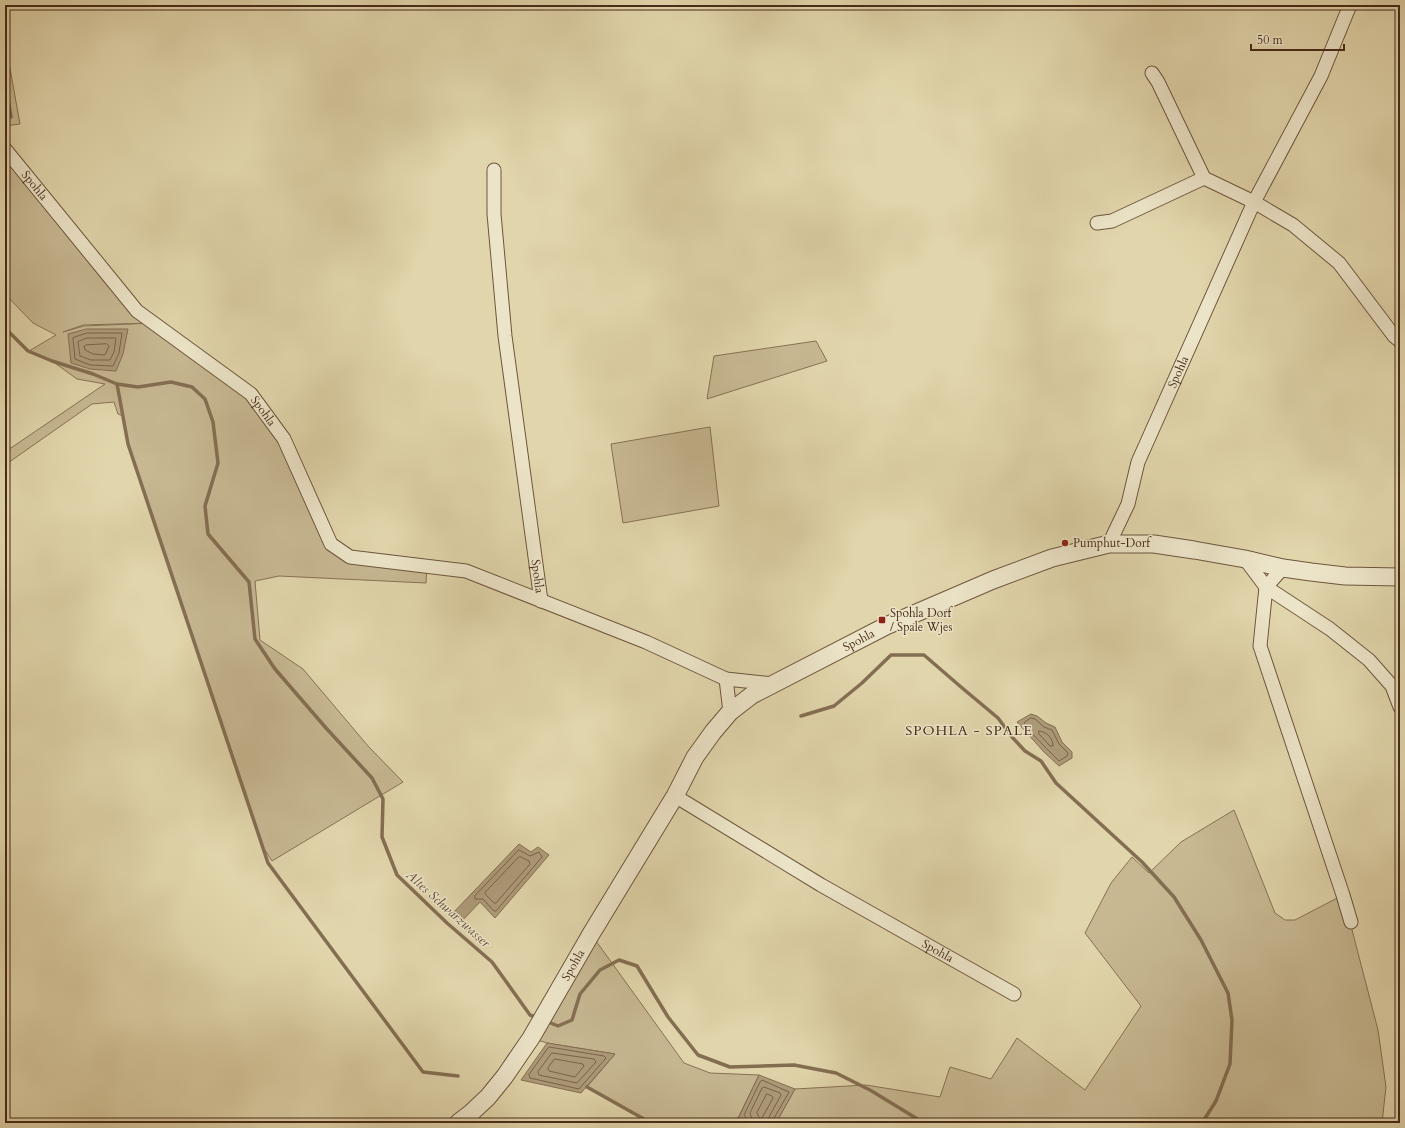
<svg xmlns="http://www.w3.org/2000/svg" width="1405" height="1128" font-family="Cardo,serif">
  <rect width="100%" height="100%" fill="#e1d5ab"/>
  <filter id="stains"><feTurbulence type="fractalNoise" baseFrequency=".005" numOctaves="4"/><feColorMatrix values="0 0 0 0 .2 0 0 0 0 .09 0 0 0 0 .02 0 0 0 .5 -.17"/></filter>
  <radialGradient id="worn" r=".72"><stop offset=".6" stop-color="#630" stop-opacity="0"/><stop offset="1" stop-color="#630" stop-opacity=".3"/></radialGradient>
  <g fill="#c7b892" stroke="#877255">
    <polygon points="5,41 20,124 5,126"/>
    <polygon points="5,150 152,323 83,325 63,332 84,326 153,323 251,394 284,439 331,544 350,557 427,566 426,583 279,576 255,581 260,640 303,669 368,746 403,782 272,861 263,847 128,444 123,416 118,414 114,402 92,404 5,465 5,452 105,384 77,379 52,361 53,361 29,351 56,335 33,323 5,294"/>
    <polygon points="816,341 827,361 707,399 714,356"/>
    <polygon points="710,427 719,506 623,523 611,444"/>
    <polygon points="1397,654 1400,655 1400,678 1396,672"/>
    <polygon points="1234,810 1275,913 1285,920 1295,920 1343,895 1378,1030 1386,1087 1382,1123 776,1123 795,1089 866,1085 940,1097 950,1067 991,1079 1017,1038 1085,1090 1141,1006 1085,933 1111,883 1132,857 1149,873 1181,842"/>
    <polygon points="591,934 684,1063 710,1073 759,1075 738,1118 748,1123 640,1123 644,1119 587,1087 615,1054 547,1043 531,1038"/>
  </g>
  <g fill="#ad9b79" stroke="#846e52">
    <polygon points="86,329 128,329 123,354 116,371 90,369 71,363 68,334"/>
    <polygon points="1031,714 1037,716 1046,723 1055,727 1062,742 1072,752 1072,758 1059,766 1044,752 1017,722"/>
    <polygon points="519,844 531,852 538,847 549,855 495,918 480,902 460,923 451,915"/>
    <polygon points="547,1043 615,1054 581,1093 521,1080"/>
    <polygon points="759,1075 795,1089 776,1123 748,1123 738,1119"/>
  </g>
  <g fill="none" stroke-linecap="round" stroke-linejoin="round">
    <g stroke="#7a6348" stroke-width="1">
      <polygon points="87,333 122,333 119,353 113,366 90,365 75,359 73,338"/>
      <polygon points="87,338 116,338 114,352 110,360 91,360 80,356 78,342"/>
      <polygon points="107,344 109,346 105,355 93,354 85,350 84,346 86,345"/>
      <polygon points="1031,718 1035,719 1044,727 1052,730 1059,744 1068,753 1067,756 1059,761 1047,749 1024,725 1025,722"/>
      <path d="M1039 731C1047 732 1053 738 1053 746H1050L1039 734Z"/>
      <polygon points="519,850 530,856 539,852 542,857 496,911 494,911 483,899 475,899 475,896"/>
      <polygon points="519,857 521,857 529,861 530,864 496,903 494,903 486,895 485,893"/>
      <polygon points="549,1047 604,1056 606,1058 579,1089 530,1078 529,1075"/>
      <polygon points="552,1053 594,1059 596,1062 577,1083 539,1075 538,1072"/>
      <polygon points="555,1059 583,1064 584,1066 575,1077 549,1071 548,1068"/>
      <polygon points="767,1094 772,1096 773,1098 762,1118 760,1119 757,1113"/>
      <polyline points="748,1123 748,1120 744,1115 760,1082 762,1080 789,1092 773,1120 773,1123"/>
      <polyline points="753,1123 750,1113 762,1088 764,1087 780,1093 781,1095 769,1117 768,1123"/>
    </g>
    <g stroke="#846e52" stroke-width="3.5">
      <polyline points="5,82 11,117"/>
      <polyline points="5,328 28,351 52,361 93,374 117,384 138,387 171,382 192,387 205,399 213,422 218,463 205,506 208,534 249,582 255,639 275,669 326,728 372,778 383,799 382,837 397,875 447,923 492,962 530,1015 538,1018"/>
      <polyline points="117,384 128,444 268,863 423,1072 458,1076"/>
      <polyline points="801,716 834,706 862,683 891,655 924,655 961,687 998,718 1012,737 1025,751 1041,761 1056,783 1142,862 1174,897 1201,940 1228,993 1232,1020 1230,1064 1216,1101 1202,1123"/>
      <polyline points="546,1021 558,1026 572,1020 580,994 600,970 619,960 637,966 668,1017 698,1055 730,1067 794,1065 836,1073 870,1090 924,1123"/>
      <polyline points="587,1087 651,1123"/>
    </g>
    <g stroke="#6e563d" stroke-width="15">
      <g id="minor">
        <polyline points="1152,73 1158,82 1204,178 1254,202 1293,225 1339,263 1394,336 1400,341"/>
        <path id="s1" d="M5 149 137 311 251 394 284 439 331 544 350 557 466 571 646 642 726 679 773 684"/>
        <path id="s2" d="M494 170V214L505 336 541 601"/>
        <polyline points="1097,223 1112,221 1204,178"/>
        <path id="s3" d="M1109 544 1128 504 1138 462 1254 202 1321 76 1350 5"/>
        <polyline points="1245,559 1266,587 1330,629 1369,660 1392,686 1400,707"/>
        <polyline points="1283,568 1266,587 1260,646 1343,895 1351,922"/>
        <polyline points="726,679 730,712"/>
        <path id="s4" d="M675 796 821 885 1014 994"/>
      </g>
    </g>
    <g stroke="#6e563d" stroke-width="19">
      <g id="tertiary">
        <path id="s5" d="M458 1123 471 1113 488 1097 505 1076 531 1038 591 934 675 796 695 757 713 732 730 712 752 695 886 626 993 580 1052 558 1109 544H1154L1194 550 1245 559 1283 568 1311 572 1345 576 1400 577"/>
      </g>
    </g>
    <use href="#minor" stroke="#ece4c8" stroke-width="13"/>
    <use href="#tertiary" stroke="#ece4c8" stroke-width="17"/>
  </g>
  <g fill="#8f2418" stroke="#ece4c8" stroke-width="1.5">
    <circle cx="1065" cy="543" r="4"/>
    <rect x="878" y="616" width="8" height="8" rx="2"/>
  </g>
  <g text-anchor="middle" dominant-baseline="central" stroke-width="3" stroke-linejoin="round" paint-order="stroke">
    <g font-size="12" fill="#472b18" stroke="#ece4c8">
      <text stroke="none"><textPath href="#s1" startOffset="47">Spohla</textPath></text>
      <text stroke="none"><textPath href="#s3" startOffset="186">Spohla</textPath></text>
      <text stroke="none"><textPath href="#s1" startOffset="371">Spohla</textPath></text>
      <text stroke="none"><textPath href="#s2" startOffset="409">Spohla</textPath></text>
      <text stroke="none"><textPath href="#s5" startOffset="643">Spohla</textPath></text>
      <text stroke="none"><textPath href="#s4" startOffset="305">Spohla</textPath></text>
      <text stroke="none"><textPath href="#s5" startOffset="197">Spohla</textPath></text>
    </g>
    <g font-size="12" fill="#472b18" stroke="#ece4c8" text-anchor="start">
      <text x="1073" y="543">Pumphut-Dorf</text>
      <text x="890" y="613">Spohla Dorf<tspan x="890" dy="14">/ Spale Wjes</tspan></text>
    </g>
    <g font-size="13" font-style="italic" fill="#604730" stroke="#ece4c8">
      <text transform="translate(448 909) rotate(42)">Altes Schwarzwasser</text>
    </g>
    <g font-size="14" letter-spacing="1" fill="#472b18" stroke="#ece4c8">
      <text x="969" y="730">SPOHLA - SPALE</text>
    </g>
  </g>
  <rect width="1405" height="1128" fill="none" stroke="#e1d5ab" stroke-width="20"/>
  <rect x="6" y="6" width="1393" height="1116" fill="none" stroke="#472b18" stroke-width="2"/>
  <rect x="10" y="10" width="1385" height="1108" fill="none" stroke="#472b18"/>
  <path d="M1251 44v6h93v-6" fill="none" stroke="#472b18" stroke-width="2"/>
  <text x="1257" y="44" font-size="12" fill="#472b18" stroke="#ece4c8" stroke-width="3" paint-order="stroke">50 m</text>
  <rect width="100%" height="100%" filter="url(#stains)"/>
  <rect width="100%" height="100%" fill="url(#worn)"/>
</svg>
